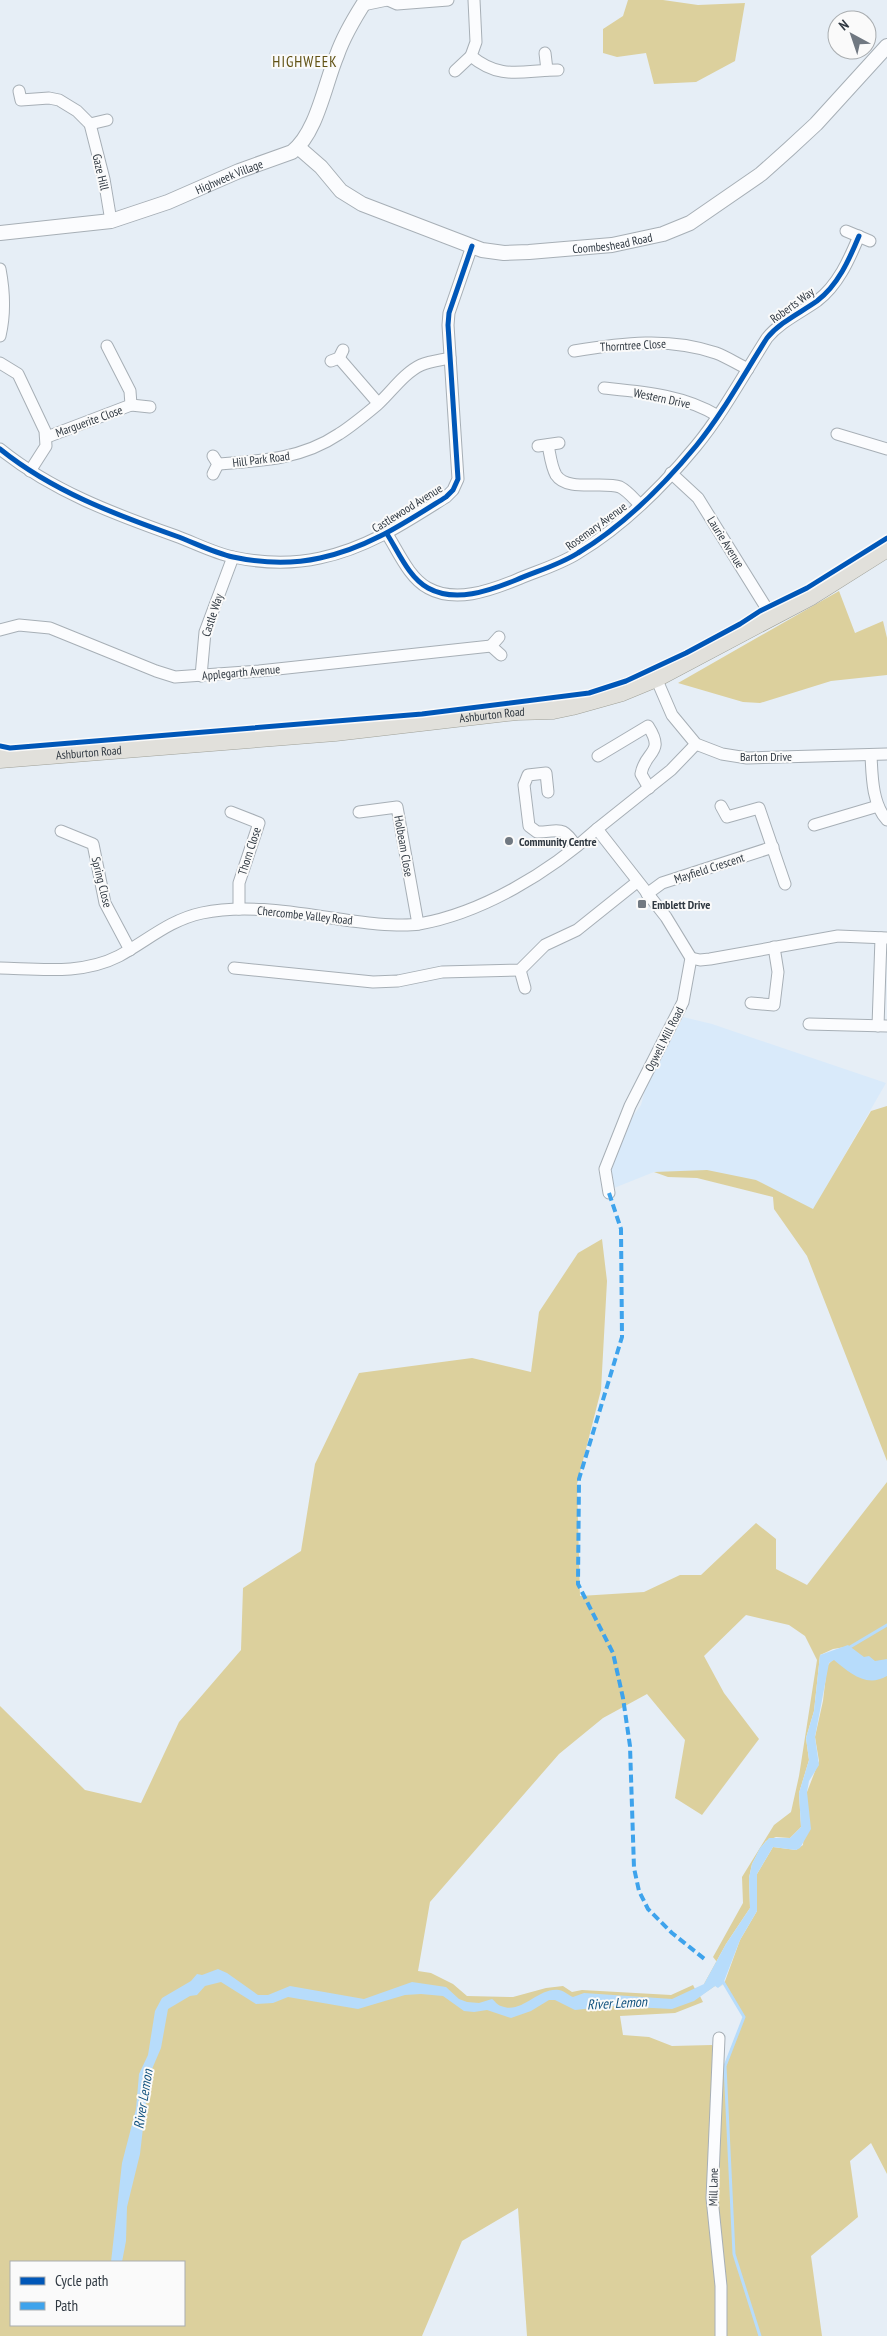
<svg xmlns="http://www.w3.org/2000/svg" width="887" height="2336" font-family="'PT Sans Narrow',sans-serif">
  <rect width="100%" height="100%" fill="#e6eef6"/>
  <polygon fill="#d9eafa" points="683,1017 712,1024 886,1083 813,1210 756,1180 654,1172 614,1188 610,1169 623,1130 641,1105 646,1086"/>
  <g fill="#dcd09d" fill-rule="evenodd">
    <polygon points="628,0 663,0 698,5 745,3 735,61 696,82 654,84 646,53 617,57 603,53 603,29 623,16"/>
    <polygon points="839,591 855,633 883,621 887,638 887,675 831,681 760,703 743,702 678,683"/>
    <polygon points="887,1106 887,1461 807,1256 774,1209 773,1197 697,1178 668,1177 654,1172 707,1170 756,1180 813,1209 871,1111"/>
    <path d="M602 1239 607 1281 601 1390 577 1484 580 1596 644 1592 680 1575H701L756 1523 776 1539V1569L807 1585 887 1482V2174L871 2143 850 2161 858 2217 811 2256 822 2336H527L518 2208 462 2241 422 2336H0V1706L85 1790 141 1803 179 1722 241 1650 243 1588 301 1551 315 1464 359 1373 472 1358 531 1372 539 1312 578 1253ZM746 1615 789 1625 805 1636 817 1660 799 1776 791 1812 774 1825 742 1877 743 1903 713 1957 717 1962 704 1985 695 1989 693 1985 671 1995 582 1990 572 1992 563 1986 546 1988 513 1997 467 1996 453 1984 431 1973 418 1971 430 1902 559 1754 603 1718 647 1694 685 1740 675 1798 702 1815 759 1739 724 1693 704 1656ZM845 1647C842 1657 831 1658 827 1667L823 1701 815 1737 819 1761 807 1792 803 1845 796 1850 773 1847 757 1874V1911L740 1940 724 1984 718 1988 725 1983 744 2017 726 2066 712 2045 672 2046 649 2037 623 2035 620 2016 675 2013 703 2002 700 1996 715 1986 704 1984 726 1944 750 1908 749 1878 752 1864 760 1849 766 1841 776 1837 790 1838 801 1827 799 1793 809 1760 806 1738 814 1711 820 1655 833 1649ZM11 2262H184V2325H11Z"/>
  </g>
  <path fill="#b7dcfb" d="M848 1645 864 1657 869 1656 875 1661 887 1659V1676C866 1688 850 1673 834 1660L829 1663 815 1737 819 1765 809 1781 807 1792 811 1829 800 1848 796 1850 773 1847 757 1874V1911L740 1940 723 1984 718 1988 715 1986 694 2001 672 2009 613 2006 575 2010 555 2000H549L531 2011 511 2018 487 2010 474 2012 464 2011 443 1996 421 1994 405 1995 358 2009 288 1997 273 2003 256 2004 221 1982 205 1986 197 1995 190 1996 168 2009 161 2048 149 2076 140 2154 127 2207 126 2241 122 2262H111L122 2163 136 2109 139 2074 148 2055 155 2011 162 1998 191 1981 197 1974 202 1975 218 1969 227 1973 258 1995H268L290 1986 364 1999 412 1982 446 1987 459 1999 467 2002 479 2003 492 1999C495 2001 497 2005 501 2006 522 2015 538 1987 559 1990 565 1991 568 1995 573 1997L584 1993 672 1999 704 1984 726 1944 750 1908 749 1878 752 1864 760 1848 769 1838H790L801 1827 799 1793 809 1760 806 1738 814 1711 820 1655Z"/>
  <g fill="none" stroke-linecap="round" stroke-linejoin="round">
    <g stroke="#b7dcfb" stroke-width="3">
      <polyline points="850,1647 887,1625"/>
      <polyline points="722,1980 744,2017 725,2066 734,2254 760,2336"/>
    </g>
    <g stroke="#a7afb6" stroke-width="13">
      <g id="minor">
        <polyline points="388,0 397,4 448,0"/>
        <path d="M474 0 476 42 471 56C501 81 523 70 558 70"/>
        <polyline points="363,5 387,0"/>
        <polyline points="545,53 547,70"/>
        <polyline points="455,71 471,56"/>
        <polyline points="19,91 21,100 49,98 59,100 77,111 90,124 104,179 111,221"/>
        <polyline points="90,124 107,120"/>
        <polyline points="846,231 870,241"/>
        <path d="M0 269C4 290 5 315 0 336"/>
        <path d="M574 351C622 343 670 337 716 353 727 357 737 364 748 369"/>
        <polyline points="339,358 378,403"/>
        <polyline points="331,361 339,358 343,350"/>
        <polyline points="0,363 18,374 45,431 46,446 30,471"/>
        <path d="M604 388C643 392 684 395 718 416"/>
        <polyline points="131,405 150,407"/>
        <polyline points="837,434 887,449"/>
        <polyline points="47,437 131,405 130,391 107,346"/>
        <path d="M548 445C550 454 551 466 556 475 567 492 603 481 620 487 628 491 634 499 640 505"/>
        <polyline points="538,446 559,443"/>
        <path d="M0 449C52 491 114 514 176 536 195 543 214 553 233 557 261 563 293 564 320 558 368 548 406 522 446 497L453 490 458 479 448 325 449 313 472 246"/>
        <path d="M218 464C261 461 302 459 339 434 353 425 366 414 378 404 392 391 404 373 421 365 430 361 441 360 450 358"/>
        <polyline points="671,473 698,498 772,617"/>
        <polyline points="213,474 218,464 213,456"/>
        <path d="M387 534C398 551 409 578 428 588 455 603 489 591 516 580 537 571 559 565 578 553 623 526 663 486 696 446 723 413 744 374 767 338 780 322 800 313 817 301 838 285 849 260 859 236"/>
        <polyline points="0,630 19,625 50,628 156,671 175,677 259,671 491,646"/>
        <polyline points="499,637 491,646 501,655"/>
        <polyline points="201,676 205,632 233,557"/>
        <polyline points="656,678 672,715 696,744 722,754 747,758 887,754"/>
        <path d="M871 755C872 775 872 804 887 820"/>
        <path d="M598 756 648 726C666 754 645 750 641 774L649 788"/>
        <path d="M548 792 546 773 528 775 524 785 529 826 537 832C560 832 561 824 576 846"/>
        <polyline points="721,806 727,817 759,808 785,884"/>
        <polyline points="231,812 259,823 239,883 239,909"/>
        <polyline points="359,812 397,807 418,924"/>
        <polyline points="814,825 878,806"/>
        <polyline points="61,831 93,844 105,903 130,950"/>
        <polyline points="647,894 662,883 773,847"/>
        <polyline points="691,958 700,960 710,959 838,936 887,938"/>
        <path d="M0 968C40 969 82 975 119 956 147 941 169 920 202 913 259 901 321 919 378 924 392 925 406 926 419 924 482 913 550 872 597 829"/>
        <polyline points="234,968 373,982 398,981 442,972 520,970 545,945 577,930 637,882"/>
        <polyline points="520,970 525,988"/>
        <polyline points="751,1003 774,1005 778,972 774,947"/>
        <polyline points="809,1024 887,1026"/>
        <polyline points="878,1026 881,938"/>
        <polyline points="609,1193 605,1169 630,1106 683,1002 691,958 666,917 597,829 671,770 696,744"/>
        <polyline points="719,2038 712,2198 721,2286 721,2336"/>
      </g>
    </g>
    <g stroke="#a7afb6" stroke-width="16">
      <g id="tertiary">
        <path id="s1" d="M298 147 321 167 341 191 362 204 482 250 504 253 529 252 612 245 663 234 690 223 761 174 789 149 816 124 887 46"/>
        <path id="s2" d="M0 233 111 221 168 202 239 171 292 152C317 133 325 83 337 55 344 35 355 17 366 0"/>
      </g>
    </g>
    <g stroke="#9fa098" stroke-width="19">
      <g id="primary">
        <path id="s3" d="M0 759 335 732 517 711 553 710 572 706 622 692 656 678 811 596 887 548"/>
      </g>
    </g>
    <use href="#minor" stroke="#fbfcfe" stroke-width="11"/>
    <use href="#tertiary" stroke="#fbfcfe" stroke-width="14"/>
    <use href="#primary" stroke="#e1e0db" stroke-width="18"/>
    <polyline stroke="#3ea3ec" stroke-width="4" stroke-dasharray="8 4" stroke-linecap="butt" points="609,1193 621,1229 622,1337 579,1479 578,1584 613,1653 623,1698 630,1746 634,1868 639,1891 648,1909 672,1933 707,1961"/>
    <g stroke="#fafafa" stroke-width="8">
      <g id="cycleway">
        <path d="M0 449C52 491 114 514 176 536 195 543 214 553 233 557 261 563 293 564 320 558 368 548 406 522 446 497L453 490 458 479 448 325 449 313 472 246"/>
        <path d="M387 534C398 551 409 578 428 588 455 603 489 591 516 580 537 571 559 565 578 553 623 526 663 486 696 446 723 413 744 374 767 338 780 322 800 313 817 301 838 285 849 260 859 236"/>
        <polyline points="0,746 10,748 422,714 589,693 626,681 686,653 740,624 760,611 807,588 887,538"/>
      </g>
    </g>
    <use href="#cycleway" stroke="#0057b8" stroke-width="5"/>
  </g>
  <g fill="#707881" stroke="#fafafa" stroke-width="2">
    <circle cx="509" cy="841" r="5"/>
    <rect x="637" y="899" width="10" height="10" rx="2.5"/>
  </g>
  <g text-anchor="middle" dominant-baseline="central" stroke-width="4" stroke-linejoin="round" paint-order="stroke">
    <g font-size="12" fill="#303942" stroke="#fafafa">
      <text transform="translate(101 172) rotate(77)">Gaze Hill</text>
      <text stroke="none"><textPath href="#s2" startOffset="238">Highweek Village</textPath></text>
      <text stroke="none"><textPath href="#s1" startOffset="346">Coombeshead Road</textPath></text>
      <text transform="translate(792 305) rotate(-36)">Roberts Way</text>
      <text transform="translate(633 345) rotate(-3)">Thorntree Close</text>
      <text transform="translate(662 398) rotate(12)">Western Drive</text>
      <text transform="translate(89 421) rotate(-20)">Marguerite Close</text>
      <text transform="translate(261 459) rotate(-7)">Hill Park Road</text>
      <text transform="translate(407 508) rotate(-32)">Castlewood Avenue</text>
      <text transform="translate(596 526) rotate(-36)">Rosemary Avenue</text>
      <text transform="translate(726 542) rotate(58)">Laurie Avenue</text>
      <text transform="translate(212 615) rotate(-72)">Castle Way</text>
      <text transform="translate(241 672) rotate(-5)">Applegarth Avenue</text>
      <text stroke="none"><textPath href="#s3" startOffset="494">Ashburton Road</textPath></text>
      <text stroke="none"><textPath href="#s3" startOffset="89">Ashburton Road</textPath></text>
      <text x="766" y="756">Barton Drive</text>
      <text transform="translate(404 846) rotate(80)">Holbeam Close</text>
      <text transform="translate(249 851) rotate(-72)">Thorn Close</text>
      <text transform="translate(709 868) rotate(-18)">Mayfield Crescent</text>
      <text transform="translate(102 882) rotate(76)">Spring Close</text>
      <text transform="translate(305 915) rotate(6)">Chercombe Valley Road</text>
      <text transform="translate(664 1039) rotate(-63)">Ogwell Mill Road</text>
      <text transform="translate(713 2187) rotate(-89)">Mill Lane</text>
    </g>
    <g font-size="12" font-weight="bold" fill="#303942" stroke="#fafafa" text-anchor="start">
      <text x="519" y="841">Community Centre</text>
      <text x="652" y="904">Emblett Drive</text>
    </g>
    <g font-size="14" font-style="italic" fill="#13537f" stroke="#fafafa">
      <text transform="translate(617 2003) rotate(-3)">River Lemon</text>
      <text transform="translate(143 2099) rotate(-81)">River Lemon</text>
    </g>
    <g font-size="15" letter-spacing="1" fill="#615214" stroke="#fafafa">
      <text x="305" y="61">HIGHWEEK</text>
    </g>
  </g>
  <rect x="10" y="2261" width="175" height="65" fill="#fafafa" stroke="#a9adb0"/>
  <rect x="20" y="2277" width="25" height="8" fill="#0057b8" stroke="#a9adb0"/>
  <text x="55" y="2286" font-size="15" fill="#303942">Cycle path</text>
  <rect x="20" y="2302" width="25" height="8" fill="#3ea3ec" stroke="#a9adb0"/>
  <text x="55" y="2311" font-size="15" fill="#303942">Path</text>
  <g transform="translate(852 35) rotate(320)"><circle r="24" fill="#fafafa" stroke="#a9adb0"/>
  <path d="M0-4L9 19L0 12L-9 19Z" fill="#707881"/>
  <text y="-8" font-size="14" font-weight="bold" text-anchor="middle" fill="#303942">N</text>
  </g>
</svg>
